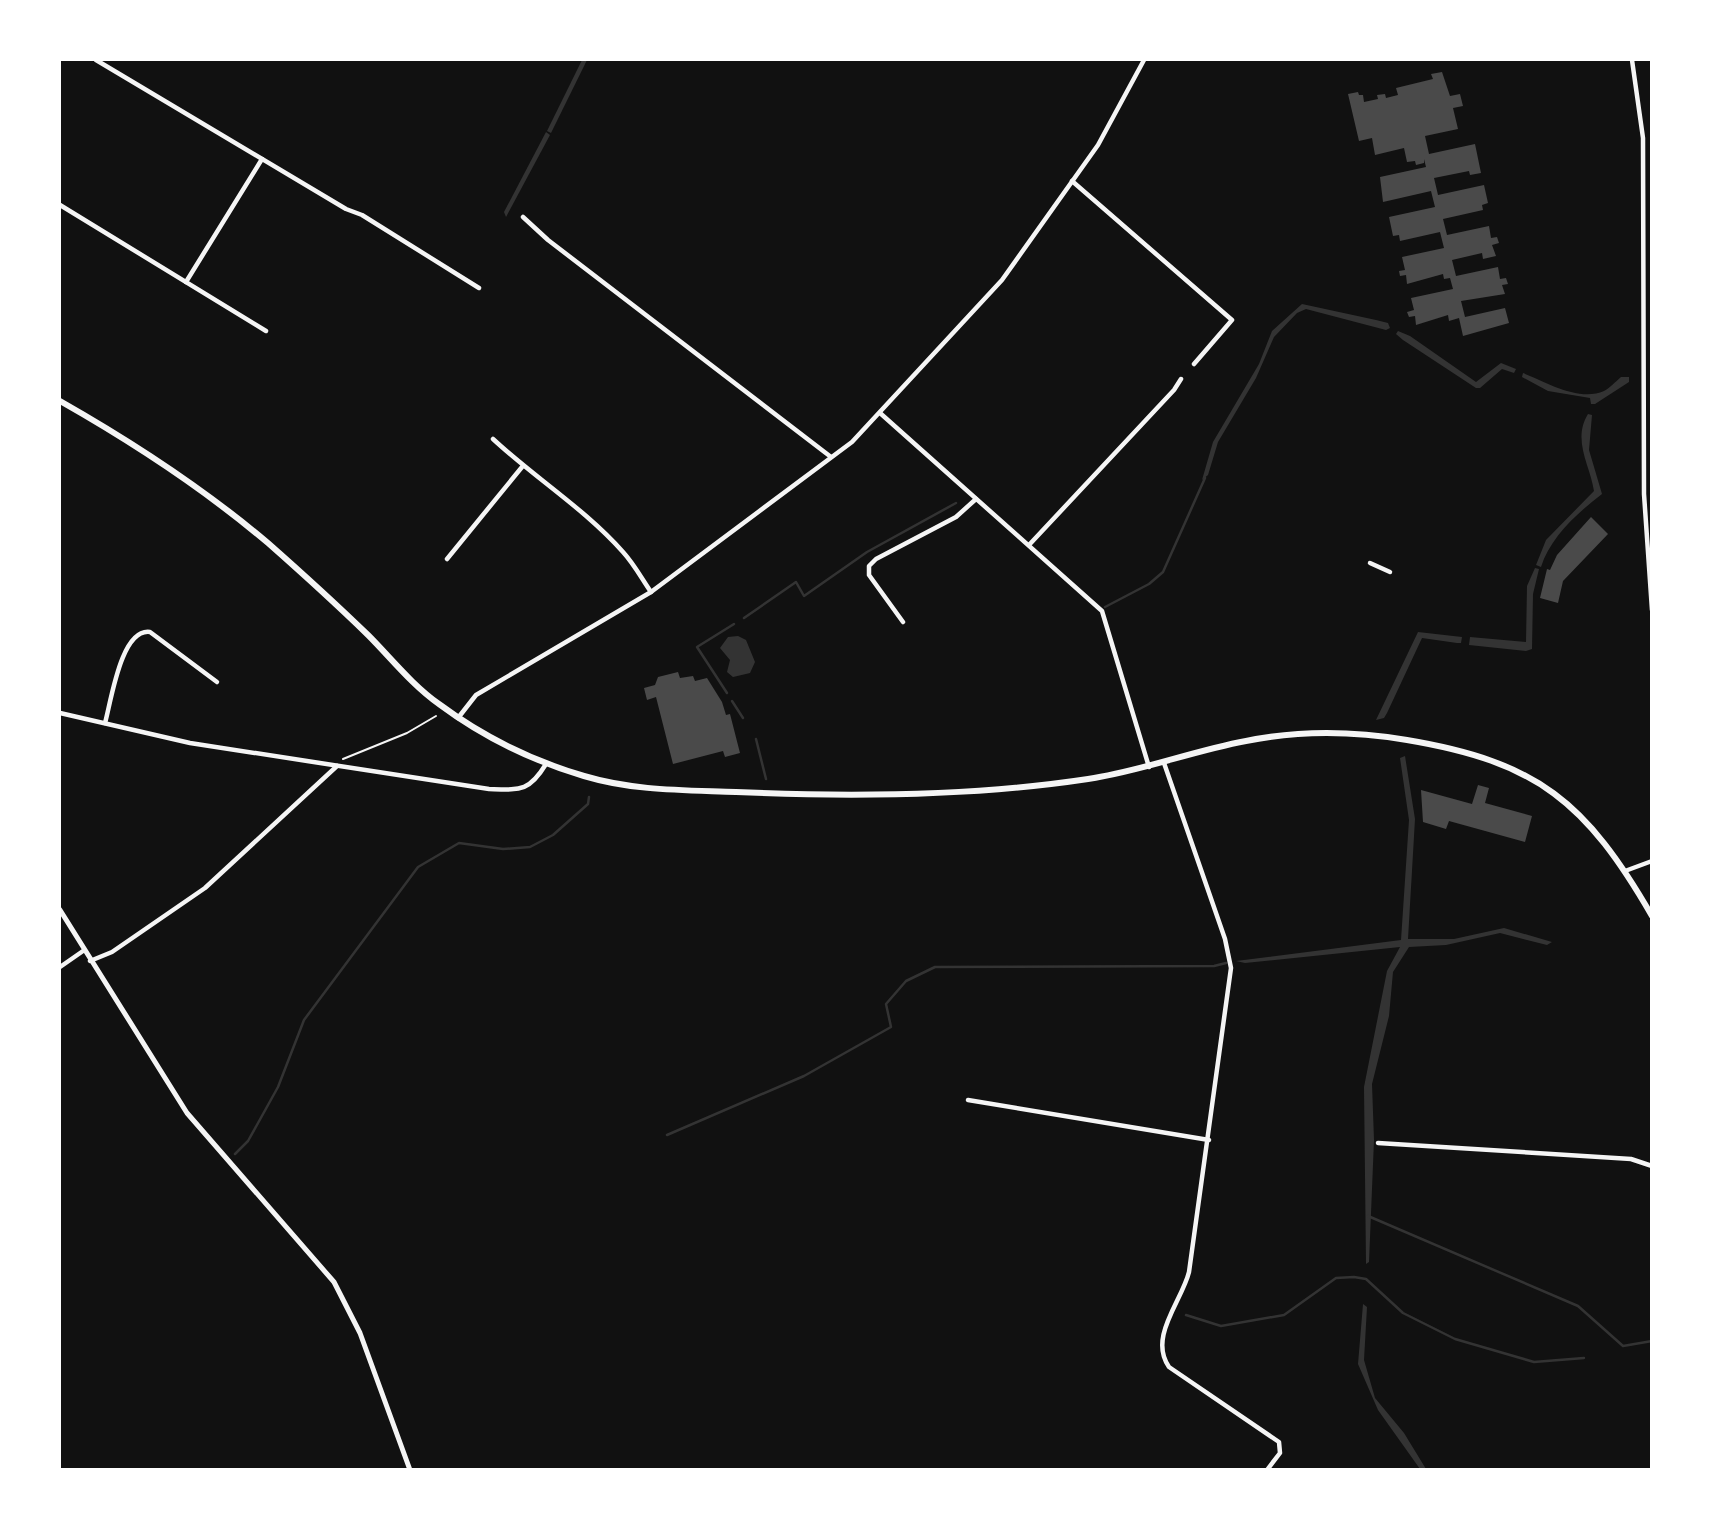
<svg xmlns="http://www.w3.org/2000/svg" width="1711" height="1529" font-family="'Crimson Pro',serif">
  <rect width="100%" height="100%" fill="#111"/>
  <g fill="#333">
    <polygon points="582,60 587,60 551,133 547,131"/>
    <polygon points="546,132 550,135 506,217 504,212"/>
    <polygon points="1302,304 1376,320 1388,323 1390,328 1386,330 1306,309 1297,313 1274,337 1256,378 1218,442 1208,475 1202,480 1213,442 1259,364 1272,331"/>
    <polygon points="1398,331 1410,336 1476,382 1501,363 1516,369 1514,373 1502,369 1480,388 1476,388 1403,340 1396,334"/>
    <path d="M1523 373C1546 382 1579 402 1604 391 1610 388 1615 382 1621 377H1629V382L1595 404H1591L1590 398 1548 391 1522 377Z"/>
    <path d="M1588 414 1592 415 1589 450 1602 494C1577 513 1550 538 1541 567L1536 565 1546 540 1594 491C1590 465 1572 440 1588 414Z"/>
    <polygon points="1535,568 1539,569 1533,594 1532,649 1526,651 1469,645 1470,637 1526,642 1527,586"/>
    <polygon points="1418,632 1462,637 1461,643 1457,643 1422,638 1387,713 1384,718 1376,720"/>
    <polygon points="738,636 746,640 755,662 750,673 733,677 727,672 730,660 720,648 728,637"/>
    <polygon points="1405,756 1415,819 1408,939 1454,939 1504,928 1552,942 1547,945 1500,933 1446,945 1409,947 1393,972 1389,1016 1372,1084 1374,1140 1369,1262 1366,1264 1364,1087 1387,971 1400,947 1245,963 1236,961 1401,940 1409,820 1400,758"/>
    <polygon points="1363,1304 1367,1307 1364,1360 1375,1398 1404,1433 1426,1469 1420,1469 1378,1410 1358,1364"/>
  </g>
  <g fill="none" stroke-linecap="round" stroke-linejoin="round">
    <g stroke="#333" stroke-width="2.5">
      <polyline points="1105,607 1149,584 1163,572 1205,478"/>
      <polyline points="744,618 796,582 804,596 867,552 956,503"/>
      <polyline points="727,693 697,647 734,624"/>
      <polyline points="732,701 743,718"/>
      <polyline points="756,739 766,779"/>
      <polyline points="667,1135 804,1076 891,1027 886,1004 906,981 935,967 1214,966 1226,963"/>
      <polyline points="235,1154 248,1141 278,1087 304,1020 418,867 459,843 503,849 530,847 553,835 588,804 589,797"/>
      <polyline points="1368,1216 1578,1306 1623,1346 1652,1341"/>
      <polyline points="1186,1315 1221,1326 1284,1315 1336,1278 1354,1277 1366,1279 1403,1313 1455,1339 1534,1362 1584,1358"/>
    </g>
  </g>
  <g fill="#4a4a4a">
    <polygon points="1442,72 1450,96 1460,94 1463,106 1453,108 1458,129 1425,136 1429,154 1475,144 1481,173 1470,175 1469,171 1434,178 1438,195 1484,185 1488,203 1482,205 1483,210 1443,219 1447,235 1489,226 1491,238 1497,237 1499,243 1492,245 1496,256 1483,259 1482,253 1452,260 1456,276 1498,267 1500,279 1506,278 1508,284 1502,285 1505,294 1461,301 1465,317 1505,308 1509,323 1463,336 1459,318 1449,321 1448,315 1416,325 1415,316 1409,317 1407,312 1414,310 1411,298 1453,289 1450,278 1444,279 1443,274 1407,284 1406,275 1400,276 1399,271 1405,270 1402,257 1444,248 1440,232 1400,241 1399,235 1393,236 1389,217 1435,207 1431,191 1383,202 1380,177 1426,167 1424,159 1424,163 1416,165 1415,161 1407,162 1404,148 1375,155 1372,138 1359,141 1348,94 1358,92 1359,95 1363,95 1364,102 1378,99 1377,95 1385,94 1386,98 1398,95 1396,88 1433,79 1431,74"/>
    <polygon points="1591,517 1608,534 1563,581 1558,603 1540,598 1547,569 1550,570 1557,555"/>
    <polygon points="678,672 680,678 693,676 695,681 707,678 722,702 726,715 730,714 740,753 725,757 723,751 673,764 656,697 647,700 644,688 655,685 658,677"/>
    <polygon points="1478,785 1489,788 1485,803 1532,816 1525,842 1449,821 1446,829 1423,822 1421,790 1472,804"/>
  </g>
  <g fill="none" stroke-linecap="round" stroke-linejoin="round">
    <polyline stroke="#f5f5f5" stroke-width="2" points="343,759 407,733 436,716"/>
    <g stroke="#f5f5f5" stroke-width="4.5">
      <polyline points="96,60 346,209 362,215 479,288"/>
      <polyline points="1632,60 1643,138 1644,494 1652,610"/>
      <polyline points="1072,181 1232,320 1194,364"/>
      <polyline points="60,205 266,331"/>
      <polyline points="523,217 548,240 831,457"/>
      <polyline points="186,282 262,159"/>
      <polyline points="880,413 1102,611 1149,767"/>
      <path d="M493 439C535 478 585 509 623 552 634 564 642 579 651 592"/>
      <polyline points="1029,545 1174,390 1181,379"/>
      <polyline points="447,559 522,467"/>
      <polyline points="1370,563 1390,572"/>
      <polyline points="903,622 869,575 869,566 876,559 956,517 976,499"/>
      <path d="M60 713 190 743 489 789C520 790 529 792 546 764"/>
      <polyline points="458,718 476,695 651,592 852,442 1002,280 1098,145 1144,60"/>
      <path d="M105 723C111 702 121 628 150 632L217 682"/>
      <path d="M1164 763 1225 939 1231 968 1189 1272C1182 1301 1148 1337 1169 1367L1279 1442 1280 1453 1267 1470"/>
      <polyline points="1625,871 1652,861"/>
      <polyline points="90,961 112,952 205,888 337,766"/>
      <polyline points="60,967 83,951"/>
      <polyline points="968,1100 1209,1140"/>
      <polyline points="1378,1143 1631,1159 1652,1166"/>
    </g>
    <polyline stroke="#f5f5f5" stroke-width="5" points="60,910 187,1113 334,1282 360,1333 410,1470"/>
    <path stroke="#f5f5f5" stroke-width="6" d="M60 401C134 443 203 488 268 543 302 573 335 603 368 635 391 658 412 685 439 704 482 736 533 761 584 776 634 791 684 790 736 792 849 797 976 796 1088 779 1142 771 1192 751 1246 741 1300 730 1353 731 1407 740 1538 762 1586 802 1652 916"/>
  </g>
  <rect width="1711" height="1529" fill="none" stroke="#ffffff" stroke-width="122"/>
</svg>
